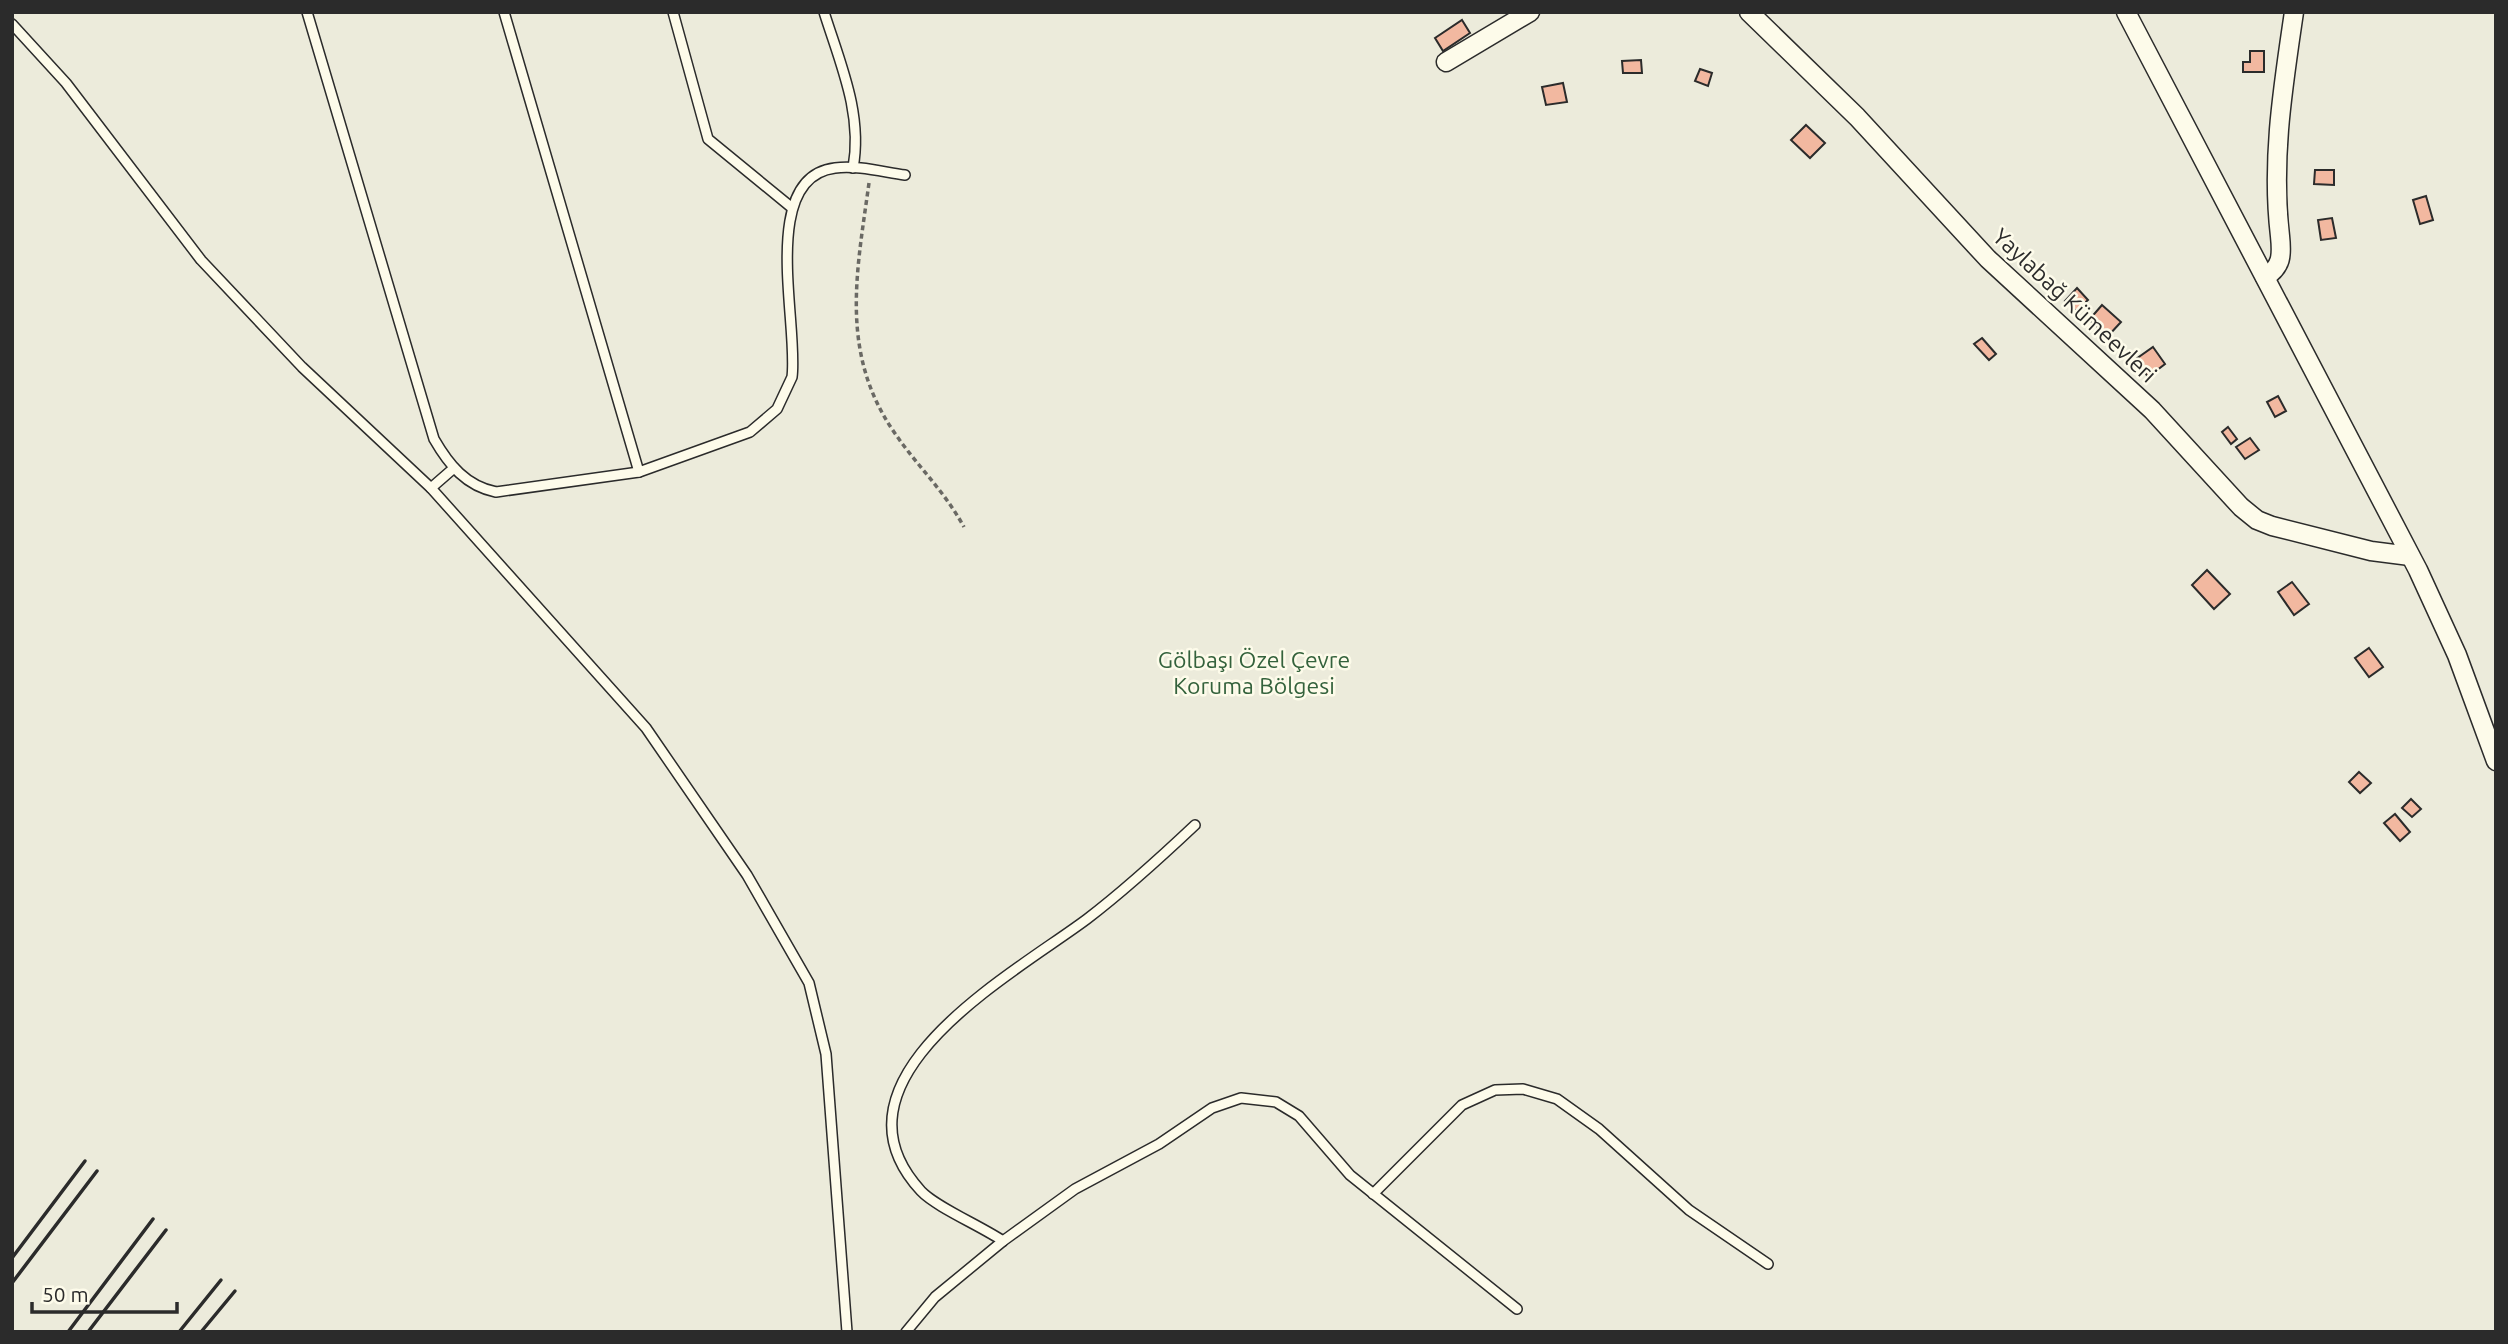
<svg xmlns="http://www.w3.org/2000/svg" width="2508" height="1344" font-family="Ubuntu,sans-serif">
  <rect width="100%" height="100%" fill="#fdfbea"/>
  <rect fill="#ecebdb" stroke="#74746e" stroke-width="2" x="12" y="12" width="2484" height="1320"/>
  <g fill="#f2b8a0" stroke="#2b2b2b" stroke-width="2">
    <polygon points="1462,20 1470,33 1443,51 1435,38"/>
    <polygon points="2250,51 2264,51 2264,72 2243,72 2243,62 2250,62"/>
    <polygon points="1641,60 1642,73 1623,73 1622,61"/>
    <polygon points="1700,69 1712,73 1708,86 1695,81"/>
    <polygon points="1563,83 1567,102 1546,105 1542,87"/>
    <polygon points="1806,125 1825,143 1810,158 1791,140"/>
    <polygon points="2315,170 2334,170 2334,185 2314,184"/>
    <polygon points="2426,196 2433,220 2420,224 2413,200"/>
    <polygon points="2332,218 2336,238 2321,240 2318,220"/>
    <polygon points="2077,288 2088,300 2076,311 2065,301"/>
    <polygon points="2102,305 2121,322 2108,336 2089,320"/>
    <polygon points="1982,338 1996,354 1989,360 1974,344"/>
    <polygon points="2153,347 2165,364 2148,377 2136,359"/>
    <polygon points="2278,396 2286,411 2275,417 2267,402"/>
    <polygon points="2228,427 2237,439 2231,444 2222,432"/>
    <polygon points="2250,438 2259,450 2245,459 2236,447"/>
    <polygon points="2207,570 2230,594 2214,609 2192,585"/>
    <polygon points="2292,582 2309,604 2294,615 2278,592"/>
    <polygon points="2369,648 2383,667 2369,677 2355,658"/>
    <polygon points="2359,772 2371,783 2360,793 2349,782"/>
    <polygon points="2411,799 2421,809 2412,817 2402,808"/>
    <polygon points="2395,814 2410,832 2400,841 2384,823"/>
  </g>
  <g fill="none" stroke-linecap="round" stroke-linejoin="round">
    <g stroke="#2b2b2b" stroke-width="12">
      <g id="lane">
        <path d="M307 12 434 439C449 465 466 486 496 492L639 472 750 432 777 409 792 377C799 325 758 177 835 168 857 165 883 172 905 175"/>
        <polyline points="504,12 639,472"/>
        <polyline points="673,12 708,139 791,207"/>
        <path d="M824 12C840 63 863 114 853 168"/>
        <polyline points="12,24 66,83 201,260 302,367 431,488 646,728 747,875 809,983 826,1054 847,1332"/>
        <polyline points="431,488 454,468"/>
        <polyline points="1373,1194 1462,1105 1495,1090 1523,1089 1557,1099 1599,1129 1689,1210 1768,1264"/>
        <path d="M1003 1241C981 1226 936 1207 921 1191 818 1079 1015 973 1087 919 1125 890 1160 858 1195 825"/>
        <polyline points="906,1332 935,1297 1003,1241 1075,1189 1159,1144 1212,1108 1241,1098 1276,1102 1299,1116 1350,1175 1517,1309"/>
      </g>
    </g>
    <g stroke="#2b2b2b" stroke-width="21">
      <g id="street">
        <polyline points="1749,12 1857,117 1988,259 2152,410 2241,507 2257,520 2272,526 2371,551 2410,556"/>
        <polyline points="2126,12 2418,570 2457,655 2496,761"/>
        <polyline points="1446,62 1530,12"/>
        <path d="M2265 277C2282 267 2282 255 2280 236 2271 160 2283 87 2294 12"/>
      </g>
    </g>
    <path stroke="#6a6964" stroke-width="3.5" stroke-dasharray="5 3.5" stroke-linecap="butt" d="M869 183C857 271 839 352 894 432 917 466 943 489 964 527"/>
    <use href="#lane" stroke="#fdfbea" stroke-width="9"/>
    <use href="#street" stroke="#fdfbea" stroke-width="18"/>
    <g stroke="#2b2b2b" stroke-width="3.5">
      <polyline points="12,1258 85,1161"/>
      <polyline points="12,1283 97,1171"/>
      <polyline points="68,1332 153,1219"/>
      <polyline points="88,1332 166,1230"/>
      <polyline points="179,1332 221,1280"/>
      <polyline points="201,1332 235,1291"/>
    </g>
  </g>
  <g text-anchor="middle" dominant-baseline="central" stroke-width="5" stroke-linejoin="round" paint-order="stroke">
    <g font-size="23" fill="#2b2b2b" stroke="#fdfbea">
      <text transform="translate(2075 305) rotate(43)">Yaylabağ Kümeevleri</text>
    </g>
    <g font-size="23" fill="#34623c" stroke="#fdfbea">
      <text x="1254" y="659">Gölbaşı Özel Çevre<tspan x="1254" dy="26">Koruma Bölgesi</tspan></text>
    </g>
  </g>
  <rect width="2508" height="1344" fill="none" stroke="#2b2b2b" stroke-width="28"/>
  <path d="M32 1302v10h145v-10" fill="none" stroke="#2b2b2b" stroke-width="3.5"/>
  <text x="42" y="1302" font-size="21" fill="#2b2b2b" stroke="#fdfbea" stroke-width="5" paint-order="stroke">50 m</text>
</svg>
